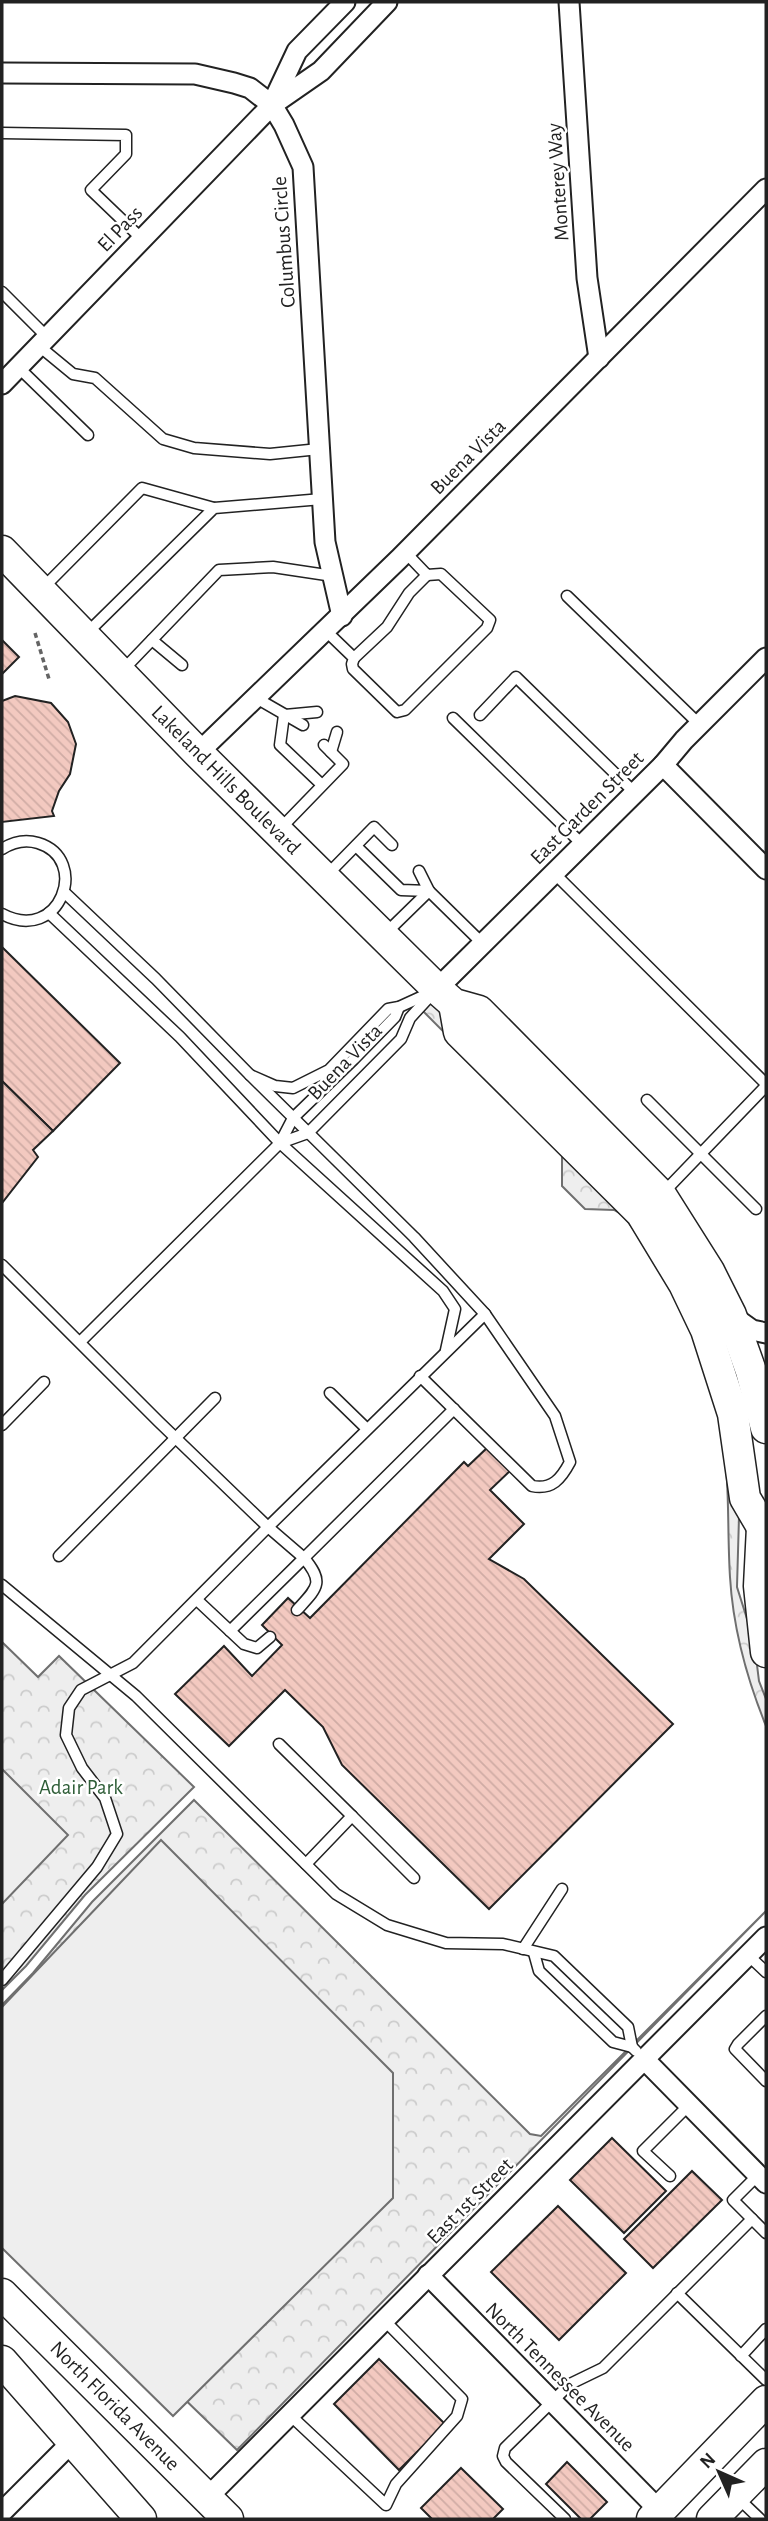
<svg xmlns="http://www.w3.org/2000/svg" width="768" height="2521" font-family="'Alegreya Sans',sans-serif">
  <defs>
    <pattern id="park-crowns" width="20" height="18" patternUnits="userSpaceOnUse" patternTransform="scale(1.75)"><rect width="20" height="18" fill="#eee"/><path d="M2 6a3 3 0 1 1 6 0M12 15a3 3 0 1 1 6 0" fill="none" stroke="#ccc"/></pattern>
    <pattern id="building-back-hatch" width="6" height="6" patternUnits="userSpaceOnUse" patternTransform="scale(1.75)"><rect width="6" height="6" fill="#f3c9c0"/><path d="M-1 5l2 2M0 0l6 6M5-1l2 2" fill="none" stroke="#d0aca5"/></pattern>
  </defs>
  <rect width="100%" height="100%" fill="#fff"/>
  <g fill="url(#park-crowns)" stroke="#6f6f6f" stroke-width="2">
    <path d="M426 992 643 1209 741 1447 737 1587 754 1641 759 1681 766 1699V1726C747 1679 733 1628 730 1577 727 1529 730 1482 723 1434 711 1355 670 1278 623 1215L614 1210 585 1209 562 1186V1151L414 1002Z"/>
    <polygon points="2,1642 38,1677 59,1656 194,1787 85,1895 26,1966 2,1990"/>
    <polygon points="194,1800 530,2134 541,2136 766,1911 237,2450 2,2222 2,2005 33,1973 92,1902"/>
  </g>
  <g fill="#eee" stroke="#6f6f6f" stroke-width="2">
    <polygon points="2,1769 68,1835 2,1904"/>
    <polygon points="161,1840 393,2073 393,2198 173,2416 2,2248 2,2007"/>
  </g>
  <g fill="url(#building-back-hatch)" stroke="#222" stroke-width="2">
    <polygon points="2,640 19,657 2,674"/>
    <polygon points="15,696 51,703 68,722 76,744 70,774 59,791 52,811 54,816 2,822 2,701"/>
    <polygon points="2,947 120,1063 53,1131 2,1081"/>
    <polygon points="2,1081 53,1131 33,1150 38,1157 2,1203"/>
    <polygon points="488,1447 511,1470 490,1490 524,1524 489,1559 524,1579 673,1724 489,1909 342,1765 323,1727 285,1690 229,1746 175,1694 224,1646 252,1676 282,1645 262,1625 288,1598 310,1618 464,1462 468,1466"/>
    <polygon points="612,2138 666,2191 624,2233 570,2180"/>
    <polygon points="692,2171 722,2200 653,2268 624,2239"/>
    <polygon points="558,2206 626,2273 559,2340 491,2272"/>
    <polygon points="379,2359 445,2424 399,2470 334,2404"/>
    <polygon points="567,2462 607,2502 590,2519 581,2519 546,2484"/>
    <polygon points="461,2468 503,2509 493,2519 432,2519 421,2508"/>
  </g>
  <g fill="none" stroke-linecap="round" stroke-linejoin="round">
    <g stroke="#222" stroke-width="13">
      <g id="lane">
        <polyline points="2,133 126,135 126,154 91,190 142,239"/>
        <polyline points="2,292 47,337"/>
        <polyline points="39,346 73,374 95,378 163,439 194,448 270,454 319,449"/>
        <polyline points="18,367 88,435"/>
        <polyline points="43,588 142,488 214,508"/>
        <polyline points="567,596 700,725"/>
        <polyline points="326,631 354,658 352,664 353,669 397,712 405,710 487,628 490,620 441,574 427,575 406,553"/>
        <polyline points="87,633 214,508 322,499"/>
        <polyline points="152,640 182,665"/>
        <polyline points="354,658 387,627 409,593 427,575"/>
        <polyline points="123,670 219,570 273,567 333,576"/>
        <polyline points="256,698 303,725"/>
        <polyline points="284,715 280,745 322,785"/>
        <polyline points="285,715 317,712"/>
        <polyline points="480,715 516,677 635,793"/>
        <polyline points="453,718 583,845"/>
        <polyline points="331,752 337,732"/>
        <polyline points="280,829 343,764 324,745"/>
        <polyline points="356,846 401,890 429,891 419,871"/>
        <path d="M2 849C13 842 25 839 38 843 91 859 60 945 2 914"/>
        <polyline points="554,873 766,1084"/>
        <polyline points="326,876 374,827 392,845"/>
        <polyline points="64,892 156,979 250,1075 275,1086 293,1088 329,1070 388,1009 399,1007 434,991"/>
        <polyline points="49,913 180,1037 280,1143 443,1291 455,1309 446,1350"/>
        <polyline points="386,933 429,891 483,944"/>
        <polyline points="250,1075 414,1237 485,1314 268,1527 304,1558 454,1409"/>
        <polyline points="647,1100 756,1209"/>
        <polyline points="280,1143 308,1133 401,1039 410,1018 432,994"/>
        <polyline points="664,1192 766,1086"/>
        <polyline points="2,1265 159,1422 268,1527 133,1663 81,1690 69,1708 66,1735 82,1768 105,1798 117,1834 97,1867 2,1980"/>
        <polyline points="80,1342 280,1143 293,1118 354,1059 395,1017 399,1007"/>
        <path d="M420 1376 532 1486C552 1490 561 1479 570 1462L555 1416 485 1314"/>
        <polyline points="330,1393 367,1429"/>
        <polyline points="2,1425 44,1382"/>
        <polyline points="59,1556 215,1398"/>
        <polyline points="2,1585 136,1696 336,1894 387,1925 446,1943 503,1944 554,1956 628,2027 632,2047"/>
        <polyline points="197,1600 244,1644 257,1648 270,1637"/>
        <path d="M230 1631 304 1558C325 1583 317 1588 297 1610"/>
        <polyline points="279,1744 352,1816"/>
        <polyline points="306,1864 352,1816 414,1878"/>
        <polyline points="523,1949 562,1889"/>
        <polyline points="534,1953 539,1971 613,2042 632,2047 636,2051"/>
        <polyline points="748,1955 766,1972"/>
        <polyline points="766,2016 738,2044 735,2049 766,2081"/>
        <polyline points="758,2175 733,2200 766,2233"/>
        <polyline points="670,2176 643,2151 689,2105"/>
        <polyline points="677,2293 766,2380"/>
        <polyline points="741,2356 766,2329"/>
        <polyline points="290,2415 386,2505 396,2484 457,2416 462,2399 384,2320"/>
        <polyline points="738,2498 760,2519"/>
        <polyline points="565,2519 506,2462 503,2456 505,2448 570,2384 603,2368 752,2219"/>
      </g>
    </g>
    <g stroke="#222" stroke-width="23">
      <g id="street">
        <polyline points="569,2 587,278 599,358"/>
        <polyline points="2,73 195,74 234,83 250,88 272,105 284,125 303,167 325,542 342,616"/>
        <polyline points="272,104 297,51 345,2"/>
        <polyline points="2,384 272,105 321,71 387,2"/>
        <polyline points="198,753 400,558 766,189"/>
        <polyline points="663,765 766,869"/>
        <polyline points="437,989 663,765 684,740 766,658"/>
        <polyline points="731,1315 752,1330 766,1333"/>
        <polyline points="645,2060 766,2183"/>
        <polyline points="428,2275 660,2511"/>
        <polyline points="207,2498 766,1937"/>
        <polyline points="2,2512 72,2442"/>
      </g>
    </g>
    <g stroke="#222" stroke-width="33">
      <g id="primary">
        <polyline points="2,551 198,753 437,989 454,1004 479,1011 661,1195 709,1271 731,1315 751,1371 766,1428"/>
        <polyline points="454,1004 459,1032 641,1213 684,1284 706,1330 733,1414 745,1498 762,1527"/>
        <polyline points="766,1518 762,1527 759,1586 766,1652"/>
        <polyline points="2,2294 228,2519"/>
        <polyline points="2,2361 141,2519"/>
        <polyline points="652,2519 766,2401"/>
        <polyline points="712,2519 766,2464"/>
      </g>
    </g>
    <polyline stroke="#646464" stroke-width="3.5" stroke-dasharray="5 3.5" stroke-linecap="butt" points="35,633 49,679"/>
    <use href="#lane" stroke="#fff" stroke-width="10"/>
    <use href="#street" stroke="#fff" stroke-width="19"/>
    <use href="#primary" stroke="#fff" stroke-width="30"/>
  </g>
  <g text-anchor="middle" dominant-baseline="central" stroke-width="5" stroke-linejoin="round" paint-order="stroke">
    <g font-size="21" fill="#222" stroke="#fff">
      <text transform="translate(558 182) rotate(-94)">Monterey Way</text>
      <text transform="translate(120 229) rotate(-46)">El Pass</text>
      <text transform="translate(284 242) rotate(-94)">Columbus Circle</text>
      <text transform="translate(468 457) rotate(-45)">Buena Vista</text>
      <text transform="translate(226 780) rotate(45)">Lakeland Hills Boulevard</text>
      <text transform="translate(587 808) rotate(-45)">East Garden Street</text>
      <text transform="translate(345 1062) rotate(-46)">Buena Vista</text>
      <text transform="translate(470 2201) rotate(-45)">East 1st Street</text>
      <text transform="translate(560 2377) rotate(45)">North Tennessee Avenue</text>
      <text transform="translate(115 2406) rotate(45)">North Florida Avenue</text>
    </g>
    <g font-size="21" fill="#2f5e38" stroke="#fff">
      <text x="81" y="1787">Adair Park</text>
    </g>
  </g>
  <rect width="768" height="2521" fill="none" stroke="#222222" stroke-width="7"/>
  <g transform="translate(719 2472) rotate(315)" stroke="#ffffff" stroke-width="5" paint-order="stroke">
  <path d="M0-5L12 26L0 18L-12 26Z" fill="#222222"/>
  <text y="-10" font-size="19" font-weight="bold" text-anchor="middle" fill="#222222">N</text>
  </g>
</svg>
